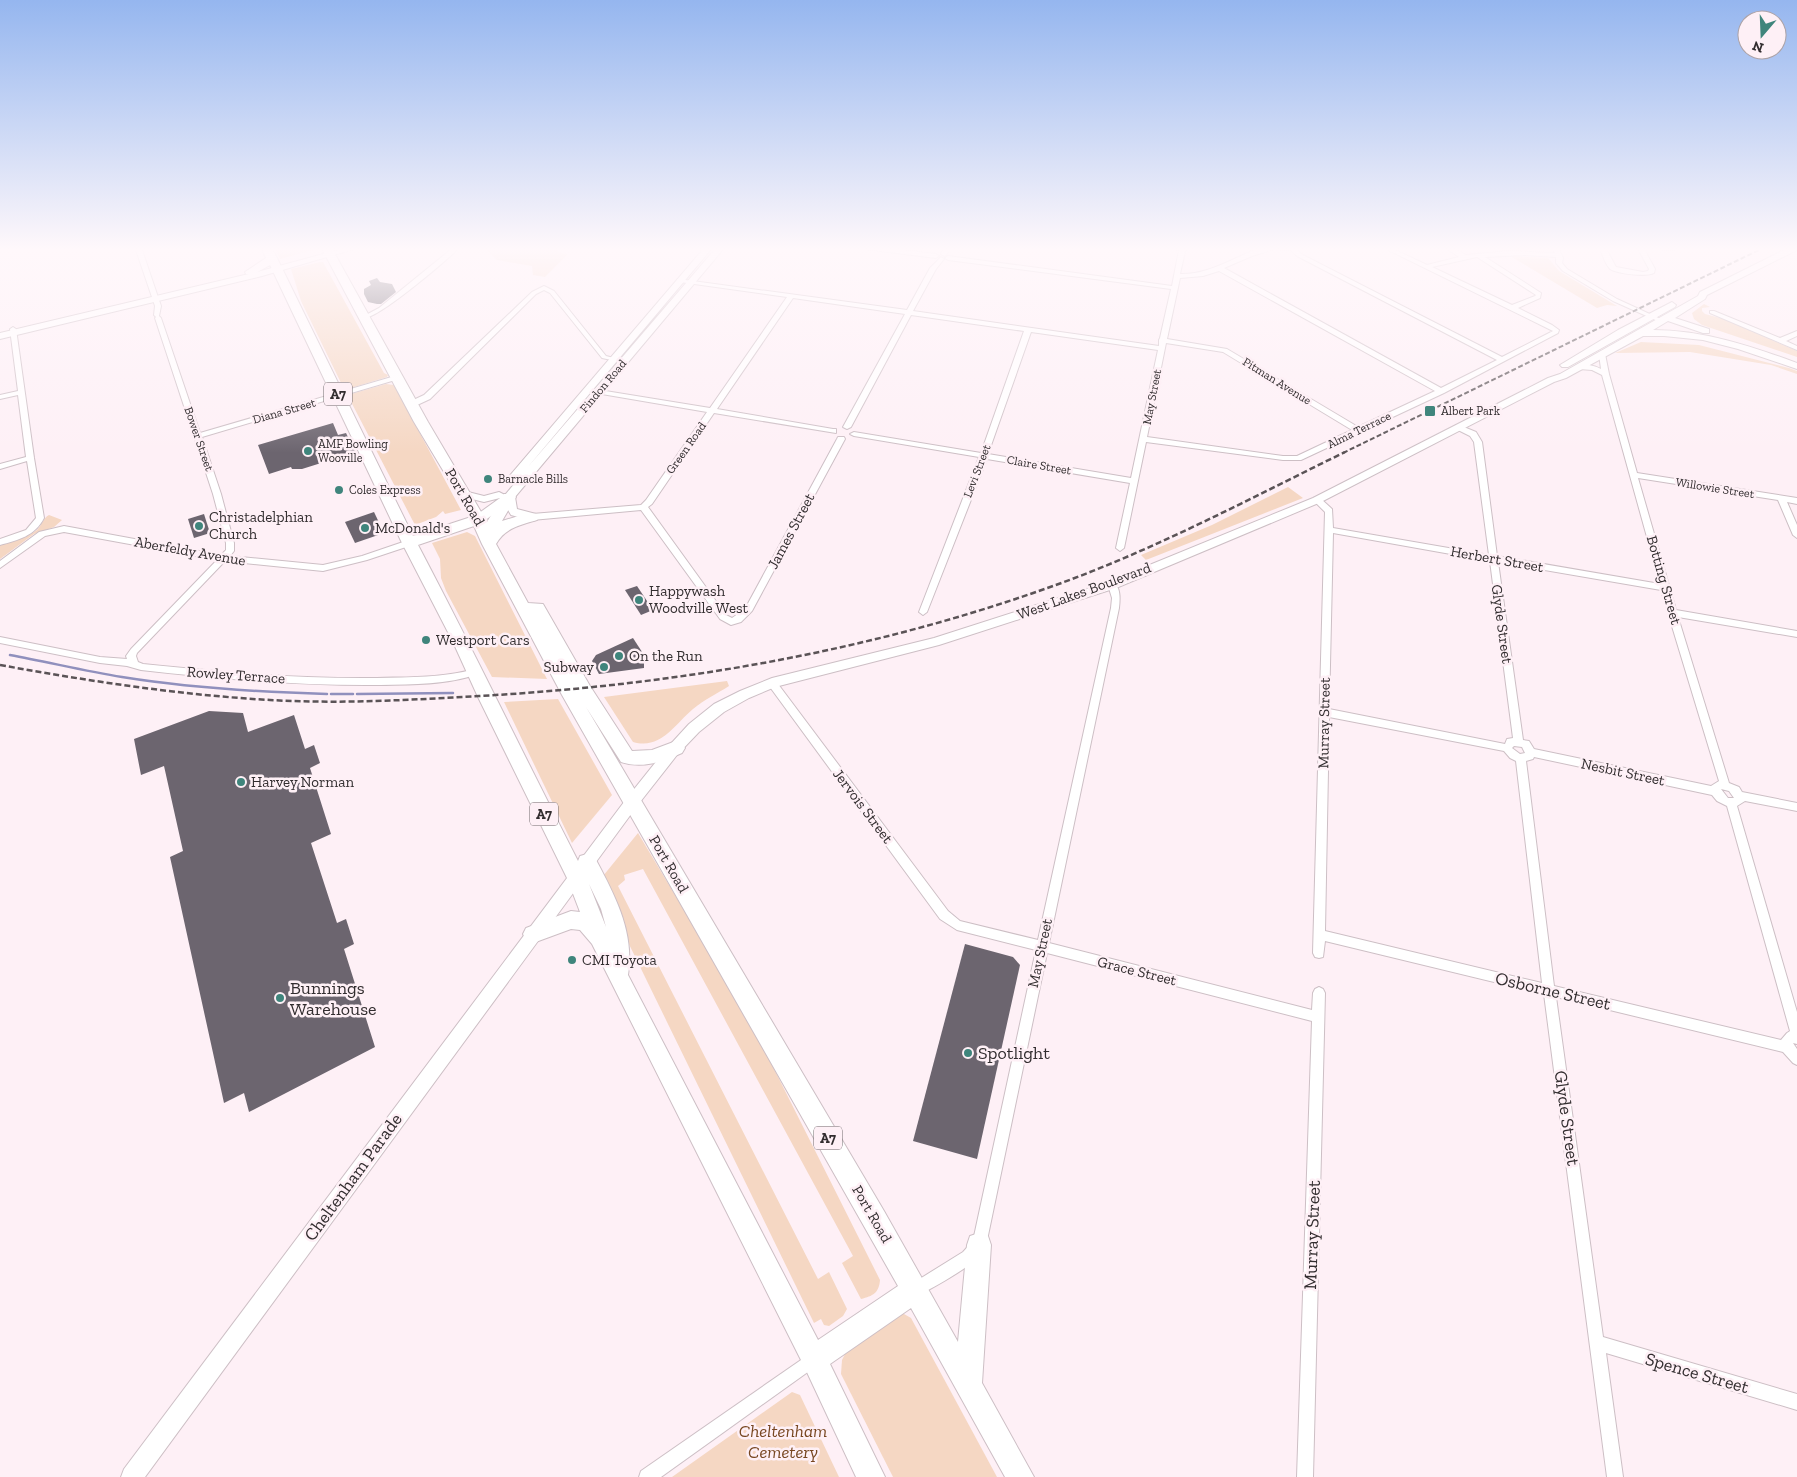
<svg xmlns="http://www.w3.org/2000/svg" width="1797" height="1477" font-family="'Zilla Slab',serif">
  <rect width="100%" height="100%" fill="#fef0f6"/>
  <g fill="#f5d7c3">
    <polygon points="274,247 311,247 313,250 280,259"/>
    <polygon points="483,247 556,247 559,253 568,254 545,277 533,275 532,266 497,260"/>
    <polygon points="1510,256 1548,258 1559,271 1617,306 1607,305 1597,308"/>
    <polygon points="320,262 323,262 384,373 388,375 387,377 351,388 343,387 301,301 291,269"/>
    <polygon points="1704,304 1710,307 1702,308 1702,311 1705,314 1724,319 1797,351 1797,357 1702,325 1694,319 1692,313"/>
    <polygon points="1641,342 1699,345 1789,368 1797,371 1797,374 1771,365 1690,352 1615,353"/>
    <polygon points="386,384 394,385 461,510 445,514 443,511 436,517 415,525 348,396 351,394"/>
    <polygon points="1288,487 1303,498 1146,560 1141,555 1212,525"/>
    <path d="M49 515 62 520 54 527 34 534 0 559V545C13 542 26 538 37 530 42 525 43 518 49 515Z"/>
    <polygon points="467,532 475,536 547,679 492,677 446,591 441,578 440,559 432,543"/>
    <path d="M727 681 729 686C718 693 704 700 693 709 674 725 661 750 633 742L604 697Z"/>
    <polygon points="558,699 612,795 572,843 504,702"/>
    <path d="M638 833 750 1021 880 1280C879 1293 873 1296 861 1299L842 1263 853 1256 643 869 624 875 625 880 618 886 818 1279 829 1272 847 1309 843 1316 829 1326 824 1325 821 1319 814 1323 625 936 603 876Z"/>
    <polygon points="896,1314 904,1314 911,1318 997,1477 893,1477 841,1374 842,1360 847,1350"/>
    <polygon points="792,1392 800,1395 839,1477 672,1477"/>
  </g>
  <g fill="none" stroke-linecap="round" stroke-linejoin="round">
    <g stroke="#9090bd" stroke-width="2.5">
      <path d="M10 655C48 662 85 671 122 677 190 688 258 692 327 694"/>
      <polyline points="331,694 353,694"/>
      <polyline points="357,694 453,693"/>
    </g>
  </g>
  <g fill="#6c656f">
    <polygon points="377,278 380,282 392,284 396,292 381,304 377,304 368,302 364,294 364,289 371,285 369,281"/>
    <polygon points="333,423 338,435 346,433 358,458 344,462 339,462 337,458 302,469 292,469 291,467 269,474 258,445"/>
    <polygon points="374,512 384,533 355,543 345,522"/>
    <polygon points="204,514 210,533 194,538 188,519"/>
    <polygon points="637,586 653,610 641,615 625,590"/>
    <polygon points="633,638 644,655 644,668 599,674 592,661 596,655"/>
    <polygon points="209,711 243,713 248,732 294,715 305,749 314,745 320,763 310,768 331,834 311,843 337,923 346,919 354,944 344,949 375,1047 249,1112 244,1093 224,1103 170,857 183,851 164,766 141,775 134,739"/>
    <polygon points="965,944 1013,957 1020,965 977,1159 913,1141"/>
  </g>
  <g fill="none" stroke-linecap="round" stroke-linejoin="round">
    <g stroke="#cdbfc5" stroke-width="2">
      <g id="street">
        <path d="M135 247H141L161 306 159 316 161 318 200 433 395 376 402 378 202 437 221 494 234 543V551L230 556 323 565 362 556 409 540 413 543 412 545 367 560 323 571 225 561 137 653 136 656 138 662 143 664C221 672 299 679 377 678 410 677 443 678 475 669L480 672 478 674C447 685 414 684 380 685 300 686 221 679 141 670L127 666 100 663 0 643V637L100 657 127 659 126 656 131 649 217 560 64 532 45 536 0 568V561L39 532 64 526 221 555 226 550V543L213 494 155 318 156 317 154 315 155 306Z"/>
        <path d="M454 247H460C447 260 378 319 364 318V316L379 308Z"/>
        <polygon points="862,247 877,247 936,254 939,256 936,258 865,249"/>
        <polygon points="945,247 951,247 946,255 944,256 941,254"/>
        <path d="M1163 247H1186L1180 274C1210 275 1233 257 1261 248 1273 245 1287 247 1300 247L1296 249 1301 254 1502 357 1553 331 1382 247H1389L1427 265 1459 257 1445 247H1452L1466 255 1509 251 1555 253 1552 247H1558L1563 258 1562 263 1567 269 1617 299 1665 321 1660 322 1613 301 1563 271 1556 263V257L1525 255 1485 257 1541 293 1540 298 1518 308 1552 325 1559 330 1558 333 1444 393 1301 460H1283L1146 442 1124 548 1120 551 1116 548 1130 483 987 459 927 612 923 615 919 612 979 457 854 436 850 434 854 432 981 453 1024 331 911 315 851 427 847 429 843 427 905 314 793 298 717 409 833 429H836V433L714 413 652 504 648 507 726 615 732 618 745 609 837 439 838 437H844L845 439 752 611 741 622 731 625 720 619 641 510 532 520 528 517 532 514 641 505 646 500 707 412 590 392 586 390 587 388 710 408 787 297 680 282 677 280 678 279 907 310 930 268 941 257 944 259 936 269 913 311 1159 346V340L1160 338 1171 289 948 260 945 258 948 256 1172 286 1179 250ZM1274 249 1291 250 1297 256 1497 360 1441 388 1224 268 1252 256ZM1477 257 1536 295 1535 296 1512 305 1432 267ZM1219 271 1435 391 1358 427 1227 349 1167 339 1180 278 1203 276ZM1031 332 1158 350 1131 478 988 454ZM1166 343 1223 352 1352 430 1297 456H1283L1147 437Z"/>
        <path d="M1599 247H1605L1616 267 1643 272 1648 271 1649 269 1637 247H1643L1655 269 1654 273C1647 277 1617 274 1610 269 1605 264 1602 253 1599 247Z"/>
        <path d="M1656 247H1682C1675 251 1663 251 1656 247Z"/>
        <polygon points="544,286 554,291 606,356 626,361 626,363 602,358 550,293 544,290 536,294 430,399 415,406 409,406 409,402 424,395 532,292"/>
        <polygon points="1710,311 1714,311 1780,338 1797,331 1797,336 1786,341 1797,346 1797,350 1710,313"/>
        <path d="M13 327 16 329 34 458 44 518C35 536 18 540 0 545V539L26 530 36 518 27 461 0 469V464L26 457 18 395 0 399V395L18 391 10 329Z"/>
        <path d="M1602 352 1605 354 1609 374 1637 473 1797 498V504L1787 502 1797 525V538L1793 535 1778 500 1638 478 1676 610 1797 631V637L1678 617 1729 783 1739 787 1742 792 1797 803V811L1745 801 1737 806 1797 1012V1044L1793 1043 1797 1049V1065L1793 1063 1783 1052 1556 997 1603 1337 1797 1394V1410L1606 1353 1623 1477H1607L1544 994 1325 941 1323 957 1319 958 1315 957 1313 953 1325 512 1313 500 1314 498H1320L1332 509 1333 528 1489 555 1474 442 1470 436 1456 429V425H1459L1476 432 1482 442 1497 556 1660 584 1602 375 1592 370 1579 369 1575 367C1582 363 1594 365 1601 369L1599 354ZM1333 533 1490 561 1513 738 1507 739 1505 744 1329 709ZM1498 562 1661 590 1719 781 1711 786 1534 749 1529 741 1523 740ZM1329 717 1504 751 1510 758 1516 761 1542 983 1325 931ZM1514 746 1522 747 1525 753 1520 754 1512 748ZM1534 757 1712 795 1717 801 1727 806 1790 1031 1787 1033 1781 1040 1554 986 1526 761 1533 759ZM1721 789 1729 791 1734 798H1728Z"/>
        <path d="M1112 582C1121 586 1120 599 1119 608L1049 943 1312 1010 1313 993 1315 989 1319 987 1323 989 1325 993 1313 1477H1297L1312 1021 1047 953 986 1245C977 1266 939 1283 920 1295L915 1297 910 1295 908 1290 910 1285 963 1252 973 1241 1036 950 957 930 940 919 767 683 772 679 775 680 948 911 960 921 1038 940 1111 608 1112 598 1108 585Z"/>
        <polygon points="814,1351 819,1354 822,1359 819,1364 661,1477 639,1477 641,1471"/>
      </g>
    </g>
    <g stroke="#cdbfc5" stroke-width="2">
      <g id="secondary">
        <polygon points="349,247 361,247 262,276 0,339 0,333 257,272"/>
        <polygon points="705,247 713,247 527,468 717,247 725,247 515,497 517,509 536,514 538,517 536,520 532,521 511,515 505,505 483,522 475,522 473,519 475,516 500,498 484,502 460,496 458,494 460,492 464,491 484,496 499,492 505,495 515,483 507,483 506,481 507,479"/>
        <path d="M1790 247H1797V250L1707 295 1705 299 1675 318 1709 329V333H1703L1668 321 1653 330C1703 330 1751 346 1797 363V369L1738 349 1703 340 1664 336H1643L1566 378 1554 382 1321 502 1116 588 939 645 775 687 749 698 724 712 699 732 677 755 637 806 145 1477H121L124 1469 627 798 667 748 689 724 714 704 740 691 772 678 934 638 1108 582 1313 498 1548 378 1560 374 1698 296 1700 292Z"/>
        <polygon points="1672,302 1676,305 1675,307 1568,367 1562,367 1560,365 1618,330"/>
      </g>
    </g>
    <g stroke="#cdbfc5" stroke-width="2">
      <path id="highway" d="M261 247H271L277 258 413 536 471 517 414 422 321 247H331L428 422 487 522 504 494H514L516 497 502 521 525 514H537L539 517 537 520C520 525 505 528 496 544L528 603 543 604 590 686 632 751 652 750 676 741 682 743 685 748 682 753C662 762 642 769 621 762L586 707 884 1211 958 1342 967 1245 970 1236 979 1233 988 1236 991 1245 982 1383 1034 1477H1005L911 1308 830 1364 885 1477H856L805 1368 592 944 580 930 571 929 533 943 526 940 523 934 526 928 571 911 580 912 567 878 478 697 453 642 402 543 270 265 254 274H246L245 272 266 258ZM474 526 482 544 562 695 898 1286 818 1340 628 975C635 931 614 894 594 856L587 854 580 856 578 861C524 756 473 649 418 545ZM589 884 601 909 606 927Z"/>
    </g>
    <use href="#street" fill="#fff" fill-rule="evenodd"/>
    <use href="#secondary" fill="#fff" fill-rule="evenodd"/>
    <use href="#highway" fill="#fff" fill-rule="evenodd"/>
    <polyline stroke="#5a5356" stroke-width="2" stroke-dasharray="5 2.5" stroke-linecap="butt" points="1343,453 1765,247"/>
    <path stroke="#5a5356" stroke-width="2.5" stroke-dasharray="6 3" stroke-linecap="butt" d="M0 665C89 681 179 695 270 700 340 704 410 700 479 696 675 685 869 652 1053 586 1154 550 1249 499 1345 452"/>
  </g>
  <linearGradient id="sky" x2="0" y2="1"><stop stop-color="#95b6ef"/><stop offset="0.55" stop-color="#fff8fb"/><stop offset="1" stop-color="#fff8fb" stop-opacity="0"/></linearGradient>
  <rect width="1797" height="453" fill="url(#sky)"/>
  <g fill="#3f857c" stroke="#fef0f6" stroke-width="2">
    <rect x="1424" y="405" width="12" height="12" rx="2.5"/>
    <circle cx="308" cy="451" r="5"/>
    <circle cx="488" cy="479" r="5"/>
    <circle cx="339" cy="490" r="5"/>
    <circle cx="199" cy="526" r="5"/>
    <circle cx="365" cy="528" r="5"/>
    <circle cx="639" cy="600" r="5"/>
    <circle cx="426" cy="640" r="5"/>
    <circle cx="619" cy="656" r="5"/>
    <circle cx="604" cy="667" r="5"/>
    <circle cx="241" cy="782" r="5"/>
    <circle cx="572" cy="960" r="5"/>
    <circle cx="280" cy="998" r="5"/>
    <circle cx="968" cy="1053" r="5"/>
  </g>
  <g text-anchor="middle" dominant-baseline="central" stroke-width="5" stroke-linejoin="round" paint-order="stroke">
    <g font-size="12" fill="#322d2f" stroke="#fef0f6">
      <text transform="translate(1277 381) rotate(32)">Pitman Avenue</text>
      <text transform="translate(603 386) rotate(-50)">Findon Road</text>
      <text transform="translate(1152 397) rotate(-79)">May Street</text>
      <text transform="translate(284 411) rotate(-16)">Diana Street</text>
      <text transform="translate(1359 430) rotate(-26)">Alma Terrace</text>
      <text transform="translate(199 439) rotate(71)">Bower Street</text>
      <text transform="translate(686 448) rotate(-55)">Green Road</text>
      <text transform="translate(1039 465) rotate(10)">Claire Street</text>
      <text transform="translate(977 471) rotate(-69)">Levi Street</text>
      <text transform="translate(1715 488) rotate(9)">Willowie Street</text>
    </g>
    <g font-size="12" fill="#322d2f" stroke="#fef0f6" text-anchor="start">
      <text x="1441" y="411">Albert Park</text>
      <text x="318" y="444">AMF Bowling<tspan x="318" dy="14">Wooville</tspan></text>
      <text x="498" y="479">Barnacle Bills</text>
      <text x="349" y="490">Coles Express</text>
    </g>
    <g fill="#fef0f6" stroke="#6f686b" stroke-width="1">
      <rect x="324" y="382.5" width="28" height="23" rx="4"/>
      <rect x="530" y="802.5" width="28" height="23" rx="4"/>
      <rect x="814" y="1126.5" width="28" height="23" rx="4"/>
    </g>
    <g font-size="14" font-weight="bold" fill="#322d2f">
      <text x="338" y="394">A7</text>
      <text x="544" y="814">A7</text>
      <text x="828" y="1138">A7</text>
    </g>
    <g font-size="15" fill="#322d2f" stroke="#fef0f6">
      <text transform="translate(465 497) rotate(60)">Port Road</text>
      <text transform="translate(791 531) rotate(-62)">James Street</text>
      <text transform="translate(190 551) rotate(10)">Aberfeldy Avenue</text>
      <text transform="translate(1497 559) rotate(10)">Herbert Street</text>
      <text transform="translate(1664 580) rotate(74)">Botting Street</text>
      <text transform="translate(1084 591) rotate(-20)">West Lakes Boulevard</text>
      <text transform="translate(1502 624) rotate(82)">Glyde Street</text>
      <text transform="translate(236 675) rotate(4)">Rowley Terrace</text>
      <text transform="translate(1324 723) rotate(-89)">Murray Street</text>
      <text transform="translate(1623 772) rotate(12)">Nesbit Street</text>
      <text transform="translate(863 806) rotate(53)">Jervois Street</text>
      <text transform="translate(669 864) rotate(60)">Port Road</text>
      <text transform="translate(1040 953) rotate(-78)">May Street</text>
      <text transform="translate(1137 971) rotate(14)">Grace Street</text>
      <text transform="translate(872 1214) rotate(60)">Port Road</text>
    </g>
    <g font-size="15" fill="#322d2f" stroke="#fef0f6" text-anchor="start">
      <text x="209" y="517">Christadelphian<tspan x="209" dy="17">Church</tspan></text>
      <text x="375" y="528">McDonald's</text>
      <text x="649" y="591">Happywash<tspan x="649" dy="17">Woodville West</tspan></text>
      <text x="436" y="640">Westport Cars</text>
      <text x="629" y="656">On the Run</text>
      <text x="594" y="667" text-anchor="end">Subway</text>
      <text x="251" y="782">Harvey Norman</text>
      <text x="582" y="960">CMI Toyota</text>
    </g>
    <g font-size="18" fill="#322d2f" stroke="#fef0f6" text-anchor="start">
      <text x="290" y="988">Bunnings<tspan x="290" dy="21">Warehouse</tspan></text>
      <text x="978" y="1053">Spotlight</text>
    </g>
    <g font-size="18" fill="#322d2f" stroke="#fef0f6">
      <text transform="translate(1553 991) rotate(13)">Osborne Street</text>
      <text transform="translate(1567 1118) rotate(82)">Glyde Street</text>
      <text transform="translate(353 1177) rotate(-54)">Cheltenham Parade</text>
      <text transform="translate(1312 1235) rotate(-88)">Murray Street</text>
      <text transform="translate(1697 1373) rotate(16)">Spence Street</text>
    </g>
    <g font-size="18" font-style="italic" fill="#774620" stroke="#fef0f6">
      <text x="783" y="1431">Cheltenham<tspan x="783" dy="21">Cemetery</tspan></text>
    </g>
  </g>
  <g transform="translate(1762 35) rotate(199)"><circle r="24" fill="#fef0f6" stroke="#aca2a6"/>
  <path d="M0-4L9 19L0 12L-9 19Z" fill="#3f857c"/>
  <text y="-8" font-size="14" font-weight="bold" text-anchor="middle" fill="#322d2f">N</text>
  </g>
</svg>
